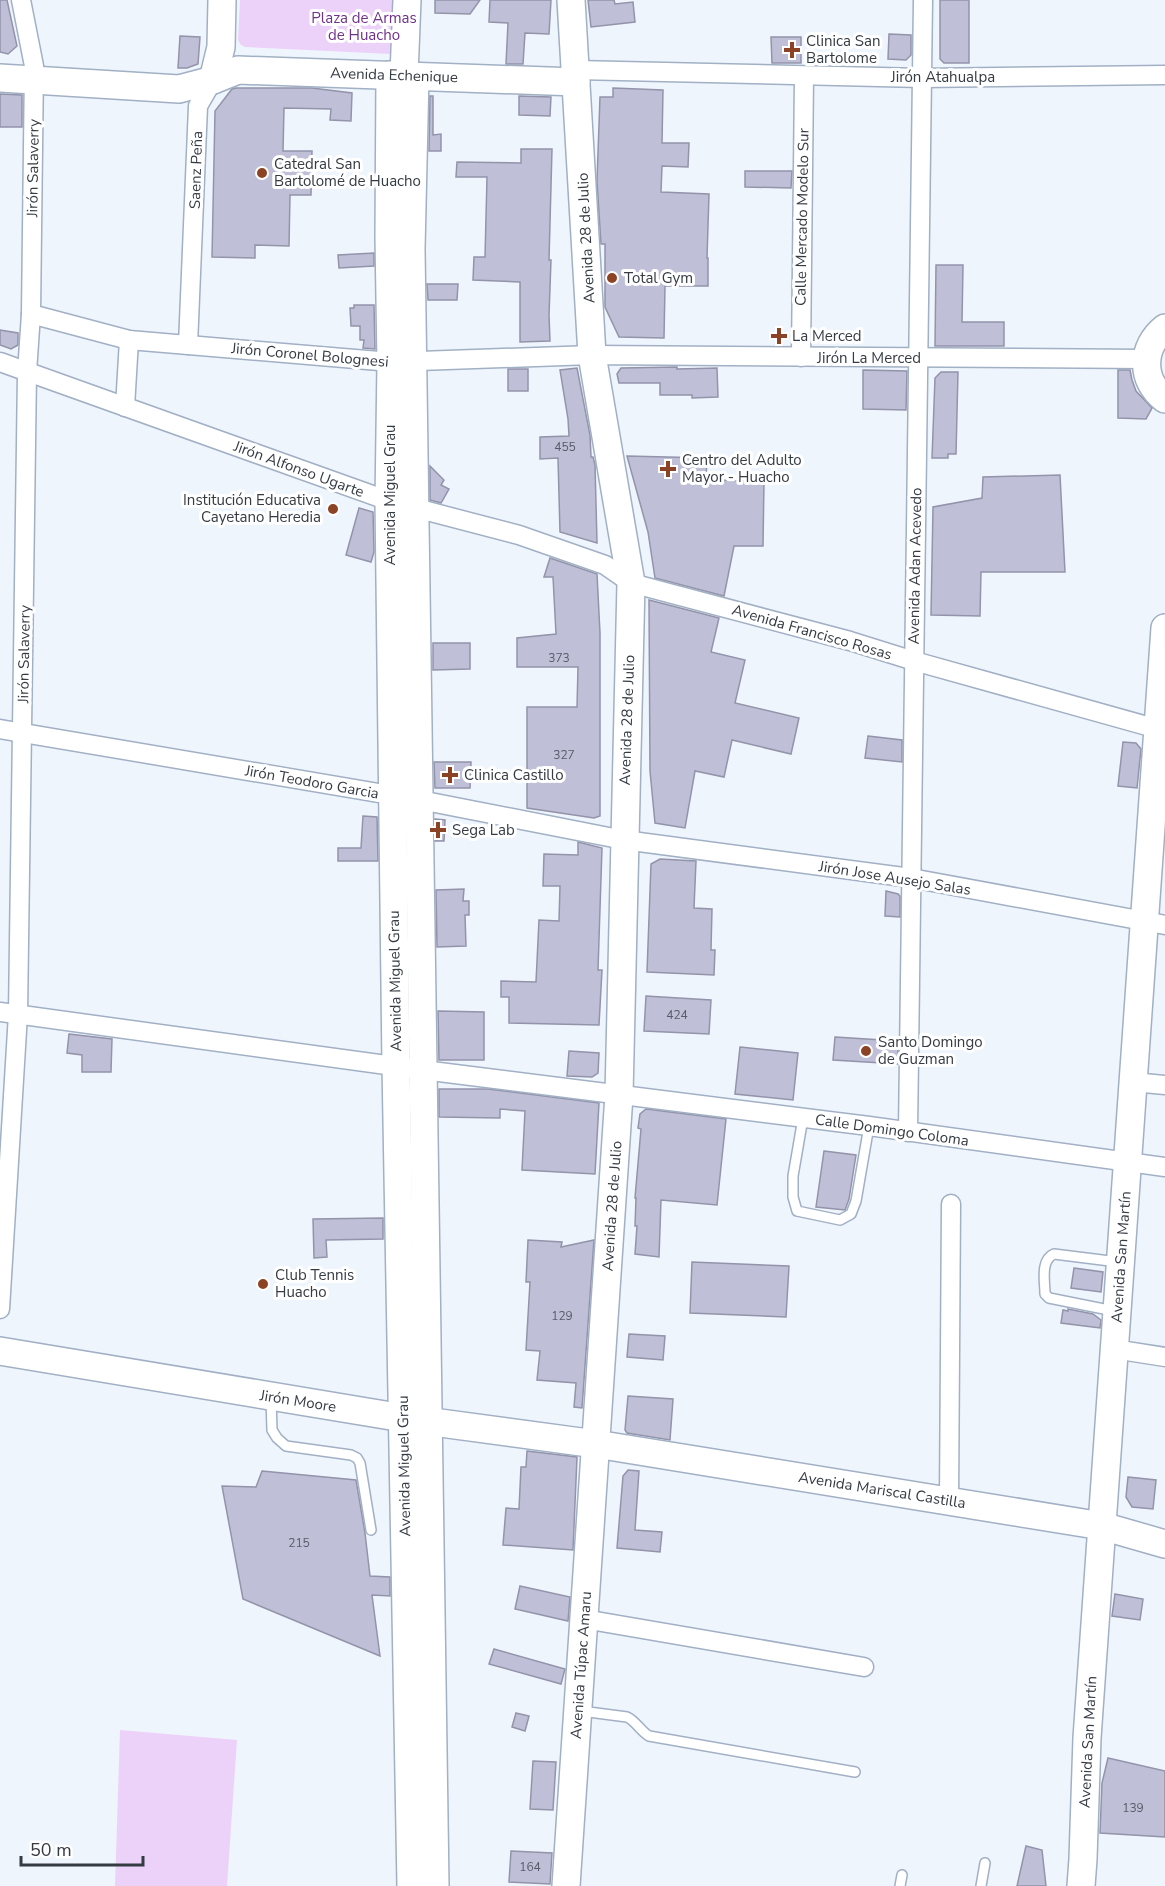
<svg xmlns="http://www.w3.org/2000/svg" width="1165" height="1886" font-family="'Nunito Sans',sans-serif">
  <rect width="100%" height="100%" fill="#eff5fd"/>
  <g fill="#ecd2f9">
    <polygon points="240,0 402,0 397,52 391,54 245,47 241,45 238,40"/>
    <polygon points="120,1730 237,1740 227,1886 115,1886"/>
  </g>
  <g fill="#bfbfd7" stroke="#9393aa" stroke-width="1.5">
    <polygon points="0,0 7,0 17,46 8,54 0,52"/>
    <polygon points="435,0 480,0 470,14 435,13"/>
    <polygon points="490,0 551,0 549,34 525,33 523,64 506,64 508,23 489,22"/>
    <polygon points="588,0 614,0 615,4 633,2 635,22 591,27"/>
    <polygon points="940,0 969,0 969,63 944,63 940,59"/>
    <polygon points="889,34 911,35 911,55 906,60 888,59"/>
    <polygon points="180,36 200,37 198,64 187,68 178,68"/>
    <polygon points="771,37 801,37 801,63 772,63"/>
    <polygon points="236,88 312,88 352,93 351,121 330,120 331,109 284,108 283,151 312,151 311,195 290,195 289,246 255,245 255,258 212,257 215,111 232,89"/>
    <polygon points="613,88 663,90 662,143 689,143 688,167 662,166 661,192 709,194 707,258 708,258 708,286 665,286 664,338 619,337 605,307 605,244 601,244 597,181 600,97 613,97"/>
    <polygon points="0,94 22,95 22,127 0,127"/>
    <polygon points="430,96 433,96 433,135 441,134 441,151 429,151"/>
    <polygon points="519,96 551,97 550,116 519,115"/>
    <polygon points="521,149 552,149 549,260 551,260 549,315 550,341 520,342 520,282 473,280 474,257 485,257 487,177 456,177 457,162 521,163"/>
    <polygon points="745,171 792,171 791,188 745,187"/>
    <polygon points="374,253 374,266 339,268 338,255"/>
    <polygon points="936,265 963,265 962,322 1004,322 1004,346 935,346"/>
    <polygon points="427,284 458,284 457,300 428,300"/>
    <polygon points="354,305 374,305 375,349 363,348 364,340 360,340 360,326 351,326 350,308 354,308"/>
    <polygon points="0,330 18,333 18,345 11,349 0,345"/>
    <polygon points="677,367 677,369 717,368 718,397 692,398 692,395 660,395 660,383 619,383 617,374 621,368"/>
    <polygon points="577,368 590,435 591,457 593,457 595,465 597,543 560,532 558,458 540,459 540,437 569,436 568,419 560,370"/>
    <rect x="508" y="369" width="20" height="22"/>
    <polygon points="863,370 907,371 906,410 863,409"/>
    <polygon points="1118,370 1130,370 1132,380 1136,391 1152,408 1146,419 1118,418"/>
    <polygon points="941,372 958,372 956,454 948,454 948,458 932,458 935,378"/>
    <polygon points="627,456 707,458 706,480 764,481 763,546 734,546 724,596 655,578 648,532"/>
    <polygon points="430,466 444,480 441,485 449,489 441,503 430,500"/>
    <polygon points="1060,475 1065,572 981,572 980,616 931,615 933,507 982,498 983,477"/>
    <polygon points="359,508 373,512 374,552 371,562 346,555"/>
    <polygon points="550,558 597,574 600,633 600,816 594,818 527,808 527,707 577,707 578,667 517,667 517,638 556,634 553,577 544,577"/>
    <polygon points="649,600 719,618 711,652 745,660 735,703 799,718 791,754 732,740 724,777 695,771 685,828 655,823 650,771"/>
    <polygon points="433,643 470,643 470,669 433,670"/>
    <polygon points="868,736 902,740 902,762 865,758"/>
    <polygon points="1123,742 1136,743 1141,749 1137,788 1118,786"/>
    <polygon points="434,762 471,762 470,788 435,788"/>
    <polygon points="363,816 377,817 378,861 338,861 338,848 361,848"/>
    <polygon points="435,819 445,820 444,841 435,841"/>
    <polygon points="578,842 602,848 598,970 602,970 599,1025 509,1023 509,997 501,997 501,981 536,982 539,920 559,921 560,886 543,886 544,854 578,855"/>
    <polygon points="660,859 696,861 694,908 712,909 711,950 715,950 714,975 647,972 651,864"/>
    <polygon points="464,889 463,901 469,901 469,915 465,915 466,946 437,947 436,890"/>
    <polygon points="886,891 898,894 900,896 900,917 885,916"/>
    <polygon points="646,996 711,1000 709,1034 644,1031"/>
    <polygon points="438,1011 484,1012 484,1060 439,1060"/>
    <polygon points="69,1034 112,1039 111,1072 82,1072 82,1055 67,1053"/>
    <polygon points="835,1037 898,1041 898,1064 833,1060"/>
    <polygon points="740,1047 798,1053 793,1100 735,1094"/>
    <polygon points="569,1051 599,1053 598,1073 592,1077 567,1076"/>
    <polygon points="439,1089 488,1089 599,1103 595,1174 522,1170 525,1111 500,1109 500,1118 439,1117"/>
    <polygon points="646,1109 726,1119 717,1205 661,1200 659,1257 635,1254 637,1226 635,1226 636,1198 635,1198 641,1129 638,1128 640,1114"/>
    <polygon points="824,1151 856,1155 849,1199 845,1210 816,1207"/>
    <polygon points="383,1218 383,1239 326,1240 327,1257 314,1258 313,1219"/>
    <polygon points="528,1240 562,1242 561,1247 594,1240 582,1408 574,1407 576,1383 537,1380 540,1351 526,1350 530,1282 526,1282"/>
    <polygon points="692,1262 789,1266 786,1317 690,1313"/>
    <polygon points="1074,1268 1103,1272 1101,1292 1071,1288"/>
    <polygon points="1068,1309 1093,1314 1101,1320 1100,1328 1061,1323 1063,1310 1068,1311"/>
    <polygon points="629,1334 665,1336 663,1360 627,1357"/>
    <polygon points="628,1396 673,1399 670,1440 627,1433 625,1430"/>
    <polygon points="527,1451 577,1457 573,1550 503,1545 506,1508 519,1509 521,1467 526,1467"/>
    <polygon points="628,1470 639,1471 635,1530 662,1532 660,1552 617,1548 623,1476"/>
    <polygon points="262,1471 356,1480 365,1533 370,1576 390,1577 390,1596 372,1595 380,1656 243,1599 222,1486 256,1487"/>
    <polygon points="1128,1477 1156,1480 1153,1509 1132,1507 1126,1497"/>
    <polygon points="520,1586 570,1597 568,1621 515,1609"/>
    <polygon points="1115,1594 1143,1599 1140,1620 1112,1616"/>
    <polygon points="494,1649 565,1669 561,1684 489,1664"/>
    <polygon points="516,1713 529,1716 525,1731 512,1727"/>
    <polygon points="1108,1758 1165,1771 1165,1837 1100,1833 1102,1783"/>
    <polygon points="533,1761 556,1762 553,1810 530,1809"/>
    <polygon points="1026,1846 1042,1850 1046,1886 1017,1886"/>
    <polygon points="511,1851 552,1853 550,1884 509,1882"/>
  </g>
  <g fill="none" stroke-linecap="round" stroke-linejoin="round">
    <g stroke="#a1b0c4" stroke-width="12">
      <g id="lane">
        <polyline points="803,1118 793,1176 793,1197 797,1211 840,1220 851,1214 856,1201 869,1126"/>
        <path d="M1114 1311 1049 1298 1045 1294C1045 1282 1040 1260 1054 1254L1118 1262"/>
        <polyline points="271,1399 272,1430 277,1438 286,1446 351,1455 357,1458 360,1463 371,1530"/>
        <path d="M581 1711 627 1717C636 1721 640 1731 649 1736L855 1772"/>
        <polyline points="900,1886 902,1875"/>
        <polyline points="981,1886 985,1863"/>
      </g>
    </g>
    <g stroke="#a1b0c4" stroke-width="21">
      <g id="street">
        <polyline points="576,70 922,78 1165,75"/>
        <polyline points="31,314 129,340 391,362 592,355 1146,359"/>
        <polyline points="188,345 198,106 213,80"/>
        <polyline points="801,357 804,76"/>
        <polyline points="0,362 389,501 519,535 605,565 631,583 850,641 914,661 1165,731"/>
        <polyline points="125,407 129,340"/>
        <polyline points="0,729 420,800 624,840 911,878 1165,925"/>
        <polyline points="0,1012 423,1070 869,1126 1165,1167"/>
        <polyline points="1133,1082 1165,1085"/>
        <polyline points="908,1132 923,0"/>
        <polyline points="0,1309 18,1014 27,372 31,314 34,66 21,0"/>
        <polyline points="1114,1349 1165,1357"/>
        <polyline points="949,1501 951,1204"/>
        <polyline points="584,1619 864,1667"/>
      </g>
    </g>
    <g stroke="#a1b0c4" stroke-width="30">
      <g id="secondary">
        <polyline points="390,75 389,236 391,362 389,501 396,1066 411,1886"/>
        <polyline points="404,75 407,0"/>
        <polyline points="415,76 411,249 435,1886"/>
        <polyline points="0,78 179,89 213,80 238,70 576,82"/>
        <polyline points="213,80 221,47 222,0"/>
        <path d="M1165 328C1141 347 1140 380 1165 399"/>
        <polyline points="0,1351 403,1418 596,1444 1102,1526 1165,1544"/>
        <polyline points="566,1886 619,1095 631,583 592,355 571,0"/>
        <polyline points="1081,1886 1083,1859 1087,1738 1165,628"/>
      </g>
    </g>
    <use href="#lane" stroke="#fff" stroke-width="9"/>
    <use href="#street" stroke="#fff" stroke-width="18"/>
    <use href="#secondary" stroke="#fff" stroke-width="27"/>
  </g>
  <g fill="#8c4325" stroke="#fff" stroke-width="2">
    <path d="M789 41h6v6h6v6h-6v6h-6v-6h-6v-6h6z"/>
    <circle cx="262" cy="173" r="6"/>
    <circle cx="612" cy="278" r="6"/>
    <path d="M776 327h6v6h6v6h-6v6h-6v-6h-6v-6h6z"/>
    <path d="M665 460h6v6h6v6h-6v6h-6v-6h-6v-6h6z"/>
    <circle cx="333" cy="509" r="6"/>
    <path d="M447 766h6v6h6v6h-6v6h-6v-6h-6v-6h6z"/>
    <path d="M435 821h6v6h6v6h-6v6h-6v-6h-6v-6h6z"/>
    <circle cx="866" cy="1051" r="6"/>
    <circle cx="263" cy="1284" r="6"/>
  </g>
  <g text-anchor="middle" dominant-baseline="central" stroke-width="6" stroke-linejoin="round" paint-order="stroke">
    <g font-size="12" fill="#585c68">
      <text x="565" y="447">455</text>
      <text x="559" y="658">373</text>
      <text x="564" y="755">327</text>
      <text x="677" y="1015">424</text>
      <text x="562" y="1316">129</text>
      <text x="299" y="1543">215</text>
      <text x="1133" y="1808">139</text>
      <text x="530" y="1867">164</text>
    </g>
    <g font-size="15" fill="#6f3289" stroke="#fff">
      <text x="364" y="18">Plaza de Armas<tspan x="364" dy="17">de Huacho</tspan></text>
    </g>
    <g font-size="15" fill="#353b43" stroke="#fff" text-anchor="start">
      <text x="806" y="41">Clinica San<tspan x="806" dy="17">Bartolome</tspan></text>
      <text x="274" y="164">Catedral San<tspan x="274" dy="17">Bartolomé de Huacho</tspan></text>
      <text x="624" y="278">Total Gym</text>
      <text x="792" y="336">La Merced</text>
      <text x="682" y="460">Centro del Adulto<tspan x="682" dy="17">Mayor - Huacho</tspan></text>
      <text x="321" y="500" text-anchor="end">Institución Educativa<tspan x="321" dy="17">Cayetano Heredia</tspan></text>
      <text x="464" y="775">Clinica Castillo</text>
      <text x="452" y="830">Sega Lab</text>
      <text x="878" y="1042">Santo Domingo<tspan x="878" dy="17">de Guzman</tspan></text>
      <text x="275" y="1275">Club Tennis<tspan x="275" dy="17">Huacho</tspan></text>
    </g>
    <g font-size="15" fill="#353b43" stroke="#fff">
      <text transform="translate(394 75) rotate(2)">Avenida Echenique</text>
      <text x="943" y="77">Jirón Atahualpa</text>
      <text transform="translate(33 168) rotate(-89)">Jirón Salaverry</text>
      <text transform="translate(196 170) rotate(-88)">Saenz Peña</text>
      <text transform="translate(802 217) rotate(-89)">Calle Mercado Modelo Sur</text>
      <text transform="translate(586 238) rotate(-93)">Avenida 28 de Julio</text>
      <text transform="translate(310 355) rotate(5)">Jirón Coronel Bolognesi</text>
      <text x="869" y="358">Jirón La Merced</text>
      <text transform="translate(299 469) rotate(20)">Jirón Alfonso Ugarte</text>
      <text transform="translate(390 495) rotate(-90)">Avenida Miguel Grau</text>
      <text transform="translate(915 566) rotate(-89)">Avenida Adan Acevedo</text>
      <text transform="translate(812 632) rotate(16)">Avenida Francisco Rosas</text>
      <text transform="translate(24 654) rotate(-89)">Jirón Salaverry</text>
      <text transform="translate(627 720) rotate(-88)">Avenida 28 de Julio</text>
      <text transform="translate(312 782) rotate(10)">Jirón Teodoro Garcia</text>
      <text transform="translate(895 878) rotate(9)">Jirón Jose Ausejo Salas</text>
      <text transform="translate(395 981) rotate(-91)">Avenida Miguel Grau</text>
      <text transform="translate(892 1130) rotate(8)">Calle Domingo Coloma</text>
      <text transform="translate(612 1206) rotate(-86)">Avenida 28 de Julio</text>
      <text transform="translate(1121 1257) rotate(-86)">Avenida San Martín</text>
      <text transform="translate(298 1401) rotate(9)">Jirón Moore</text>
      <text transform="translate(404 1466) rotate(-91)">Avenida Miguel Grau</text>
      <text transform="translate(882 1490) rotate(9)">Avenida Mariscal Castilla</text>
      <text transform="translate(581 1665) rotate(-86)">Avenida Túpac Amaru</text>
      <text transform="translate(1088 1742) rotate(-87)">Avenida San Martín</text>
    </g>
  </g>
  <path d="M21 1856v9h122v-9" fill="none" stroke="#353b43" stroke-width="3"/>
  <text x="30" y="1856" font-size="18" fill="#353b43" stroke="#ffffff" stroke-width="4.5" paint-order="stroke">50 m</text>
</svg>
